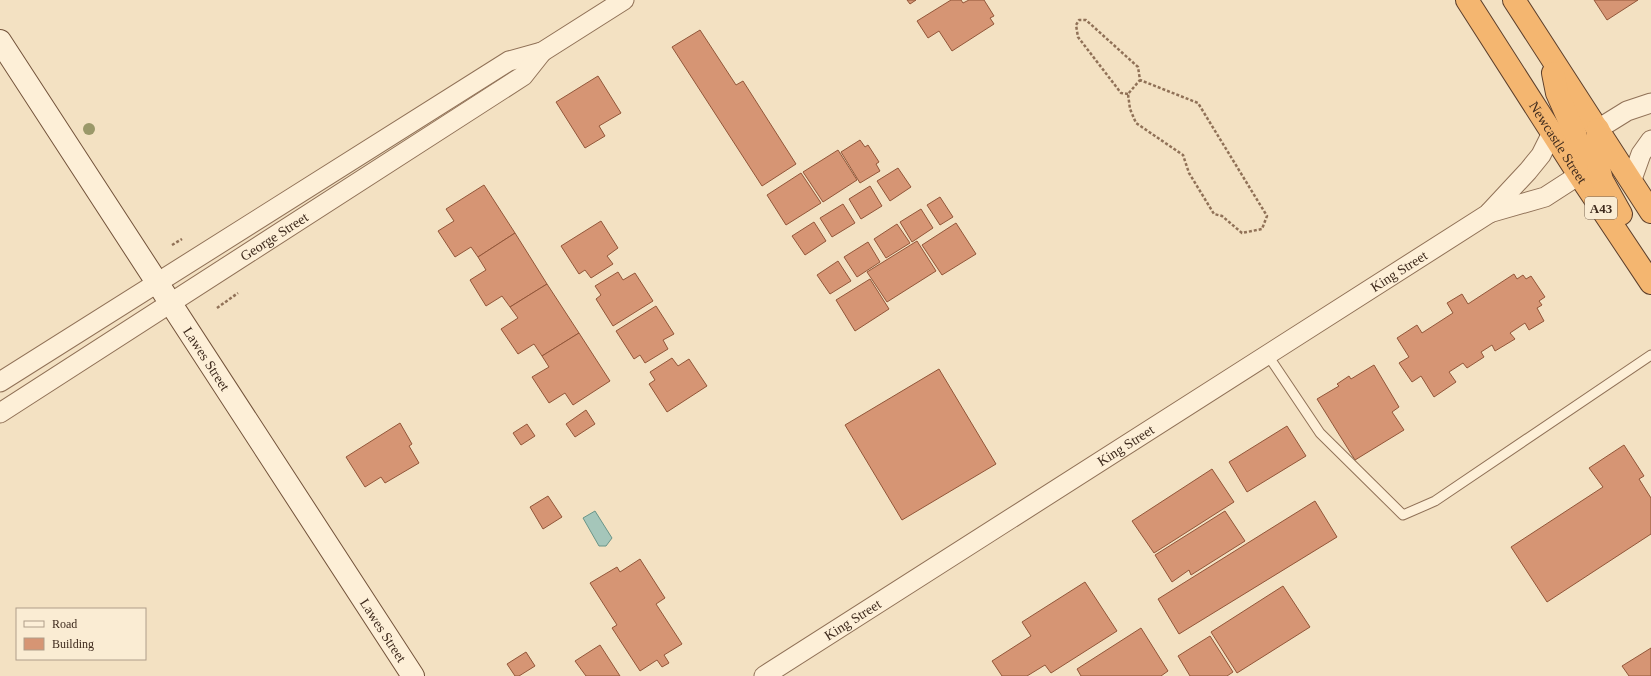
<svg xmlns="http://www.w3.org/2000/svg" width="1651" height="676" font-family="'Times New Roman',serif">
  <rect width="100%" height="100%" fill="#f3e1c2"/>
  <polygon fill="#a5c6ba" stroke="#6a9588" points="595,511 612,538 606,546 599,546 583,518"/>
  <g fill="#d69574" stroke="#925639">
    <polygon points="907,0 916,0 910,4"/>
    <polygon points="951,0 961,0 963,3 969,0 984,0 994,16 990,18 994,24 952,51 939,31 928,38 917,21"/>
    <polygon points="1594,0 1638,0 1607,20"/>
    <polygon points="700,30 736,85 743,81 796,164 762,186 672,47"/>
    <polygon points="598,76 621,113 599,126 605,136 585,148 556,102"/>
    <polygon points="860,140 865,147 868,145 879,162 876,164 880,171 860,183 841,152"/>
    <polygon points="838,150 857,180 823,202 803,172"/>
    <polygon points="898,168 911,187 890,201 877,181"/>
    <polygon points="801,173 821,203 786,225 767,195"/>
    <polygon points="484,185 515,233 478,257 471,247 455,257 438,231 454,221 446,209"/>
    <polygon points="870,186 882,206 861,219 849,199"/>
    <polygon points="940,197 953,217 940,225 927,205"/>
    <polygon points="843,204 855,223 832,237 820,218"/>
    <polygon points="921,209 933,228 912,242 900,222"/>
    <polygon points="601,221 618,248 607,256 613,264 591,278 585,270 579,274 561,246"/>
    <polygon points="814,222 826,241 805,255 792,236"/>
    <polygon points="956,223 976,254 942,275 922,245"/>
    <polygon points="897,224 910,243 886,258 874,239"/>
    <polygon points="515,233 547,284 510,307 502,296 486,306 470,280 486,270 478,257"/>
    <polygon points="917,241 936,271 887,302 867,272"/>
    <polygon points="868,242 880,262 857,277 844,257"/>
    <polygon points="838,261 851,281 830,294 817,275"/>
    <polygon points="618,272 623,280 635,273 653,301 613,326 596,299 601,295 595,286"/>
    <polygon points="1514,274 1517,279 1523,275 1526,279 1531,276 1545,297 1539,301 1542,305 1537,308 1544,321 1529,330 1525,323 1510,333 1515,339 1495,351 1492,345 1481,352 1484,357 1467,368 1463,363 1449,372 1456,382 1434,397 1421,376 1412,382 1399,363 1409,357 1397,338 1417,325 1422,333 1453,313 1447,303 1462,294 1468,304"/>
    <polygon points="870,279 889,309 855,331 836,300"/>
    <polygon points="547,284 579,333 542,356 534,344 518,354 501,329 518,318 510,307"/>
    <polygon points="656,306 674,334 663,340 668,349 645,363 640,355 634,359 616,331"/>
    <polygon points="579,333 610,381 573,405 565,393 549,403 532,377 549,367 542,356"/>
    <polygon points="672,358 678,366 689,359 707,386 667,412 649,384 655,380 650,372"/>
    <polygon points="1374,365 1399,407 1392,412 1404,430 1355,460 1317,399 1339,386 1337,384 1349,376 1351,379"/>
    <polygon points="939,369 996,464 902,520 845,425"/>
    <polygon points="586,410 595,424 575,437 566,424"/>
    <polygon points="400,423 412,444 409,446 419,463 385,483 381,477 365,487 346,457"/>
    <polygon points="527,424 535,436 521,445 513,433"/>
    <polygon points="1287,426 1306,456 1247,492 1229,462"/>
    <polygon points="1624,445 1644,476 1639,479 1651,498 1651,534 1547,602 1511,547 1603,487 1589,468"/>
    <polygon points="1212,469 1234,502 1154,553 1132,521"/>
    <polygon points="548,496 562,517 543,529 530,507"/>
    <polygon points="1315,501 1337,537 1179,634 1158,599"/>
    <polygon points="1225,511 1245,541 1191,575 1189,570 1172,582 1155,555"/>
    <polygon points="640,559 665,598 656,604 682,644 664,655 669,663 662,667 657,660 640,671 612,628 617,625 590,583 617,567 620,572"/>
    <polygon points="1085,582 1117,631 1051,673 1045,665 1027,676 1002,676 992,661 1031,636 1022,622"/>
    <polygon points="1283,586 1310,627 1237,673 1211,632"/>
    <polygon points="1141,628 1168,671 1161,676 1081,676 1077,669"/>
    <polygon points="1210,636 1233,672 1227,676 1190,676 1178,656"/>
    <polygon points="600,645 620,676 586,676 575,661"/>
    <polygon points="1651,648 1651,676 1629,676 1622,666"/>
    <polygon points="526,652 535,666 519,676 515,676 507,664"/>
  </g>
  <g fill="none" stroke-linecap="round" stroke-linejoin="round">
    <g stroke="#907157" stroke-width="11">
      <polyline id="service" points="1267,354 1320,433 1403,515 1435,501 1651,355"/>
    </g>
    <g stroke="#907157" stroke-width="21">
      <g id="minor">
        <polyline points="1598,129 1627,111 1651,103"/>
        <polyline points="1631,182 1641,154 1651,140"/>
        <polyline points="1489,213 1545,197 1579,175"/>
        <polyline points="0,382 509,61 542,52 624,0"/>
        <path id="s1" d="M0 413 523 76 542 52"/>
        <path id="s2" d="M764 676 1488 214 1528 171 1541 155 1552 133"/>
      </g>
    </g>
    <g stroke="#72523a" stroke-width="24">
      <g id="secondary">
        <path id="s3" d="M0 41 413 676"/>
      </g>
    </g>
    <g stroke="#5d3f2b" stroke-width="24">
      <g id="trunk">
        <path id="s4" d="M1467 0 1579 175 1651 283"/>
        <polyline points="1514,0 1651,212"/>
        <polyline points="1553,73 1557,93 1576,136 1579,172"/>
        <polyline points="1598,129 1598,165 1602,180 1621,214"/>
      </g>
    </g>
    <g stroke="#907157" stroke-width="2.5" stroke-dasharray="3 2" stroke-linecap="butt">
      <polyline points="1128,94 1121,93 1078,37 1076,25 1079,20 1086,20 1138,67 1140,80 1198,103 1267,216 1262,229 1242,233 1222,216 1214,214 1189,173 1183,155 1136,123 1130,109 1128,94 1140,80"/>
      <polyline points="172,245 182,239"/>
      <polyline points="217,308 238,293"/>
    </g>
    <use href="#service" stroke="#fdefd7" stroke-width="9"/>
    <use href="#minor" stroke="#fdefd7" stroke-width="19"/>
    <use href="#secondary" stroke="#fdefd7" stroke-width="22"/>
    <use href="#trunk" stroke="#f4b670" stroke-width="22"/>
  </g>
  <circle fill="#9a9869" cx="89" cy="129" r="6"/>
  <g text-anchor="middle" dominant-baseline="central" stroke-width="3" stroke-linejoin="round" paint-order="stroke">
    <rect fill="#faecd3" stroke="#766454" stroke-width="1" x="1585" y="197" width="32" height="22" rx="3"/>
    <g font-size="13" font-weight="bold" fill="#3e2a1d">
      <text x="1601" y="208">A43</text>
    </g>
    <g font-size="14" fill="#3e2a1d" stroke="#faecd3">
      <text stroke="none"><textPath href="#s4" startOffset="169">Newcastle Street</textPath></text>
      <text stroke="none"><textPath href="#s1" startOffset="326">George Street</textPath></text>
      <text stroke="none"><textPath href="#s2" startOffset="753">King Street</textPath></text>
      <text stroke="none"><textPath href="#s3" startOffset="379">Lawes Street</textPath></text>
      <text stroke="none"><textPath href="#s2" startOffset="429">King Street</textPath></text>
      <text stroke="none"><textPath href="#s2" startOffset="105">King Street</textPath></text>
      <text stroke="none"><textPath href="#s3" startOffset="703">Lawes Street</textPath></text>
    </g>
  </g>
  <rect x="16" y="608" width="130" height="52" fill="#faecd3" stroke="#af9e8a"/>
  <rect x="24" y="621" width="20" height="6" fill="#fdefd7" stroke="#af9e8a"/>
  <text x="52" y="628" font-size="12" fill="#3e2a1d">Road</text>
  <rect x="24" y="638" width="20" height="12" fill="#d69574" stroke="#af9e8a"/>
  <text x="52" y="648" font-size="12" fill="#3e2a1d">Building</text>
</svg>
